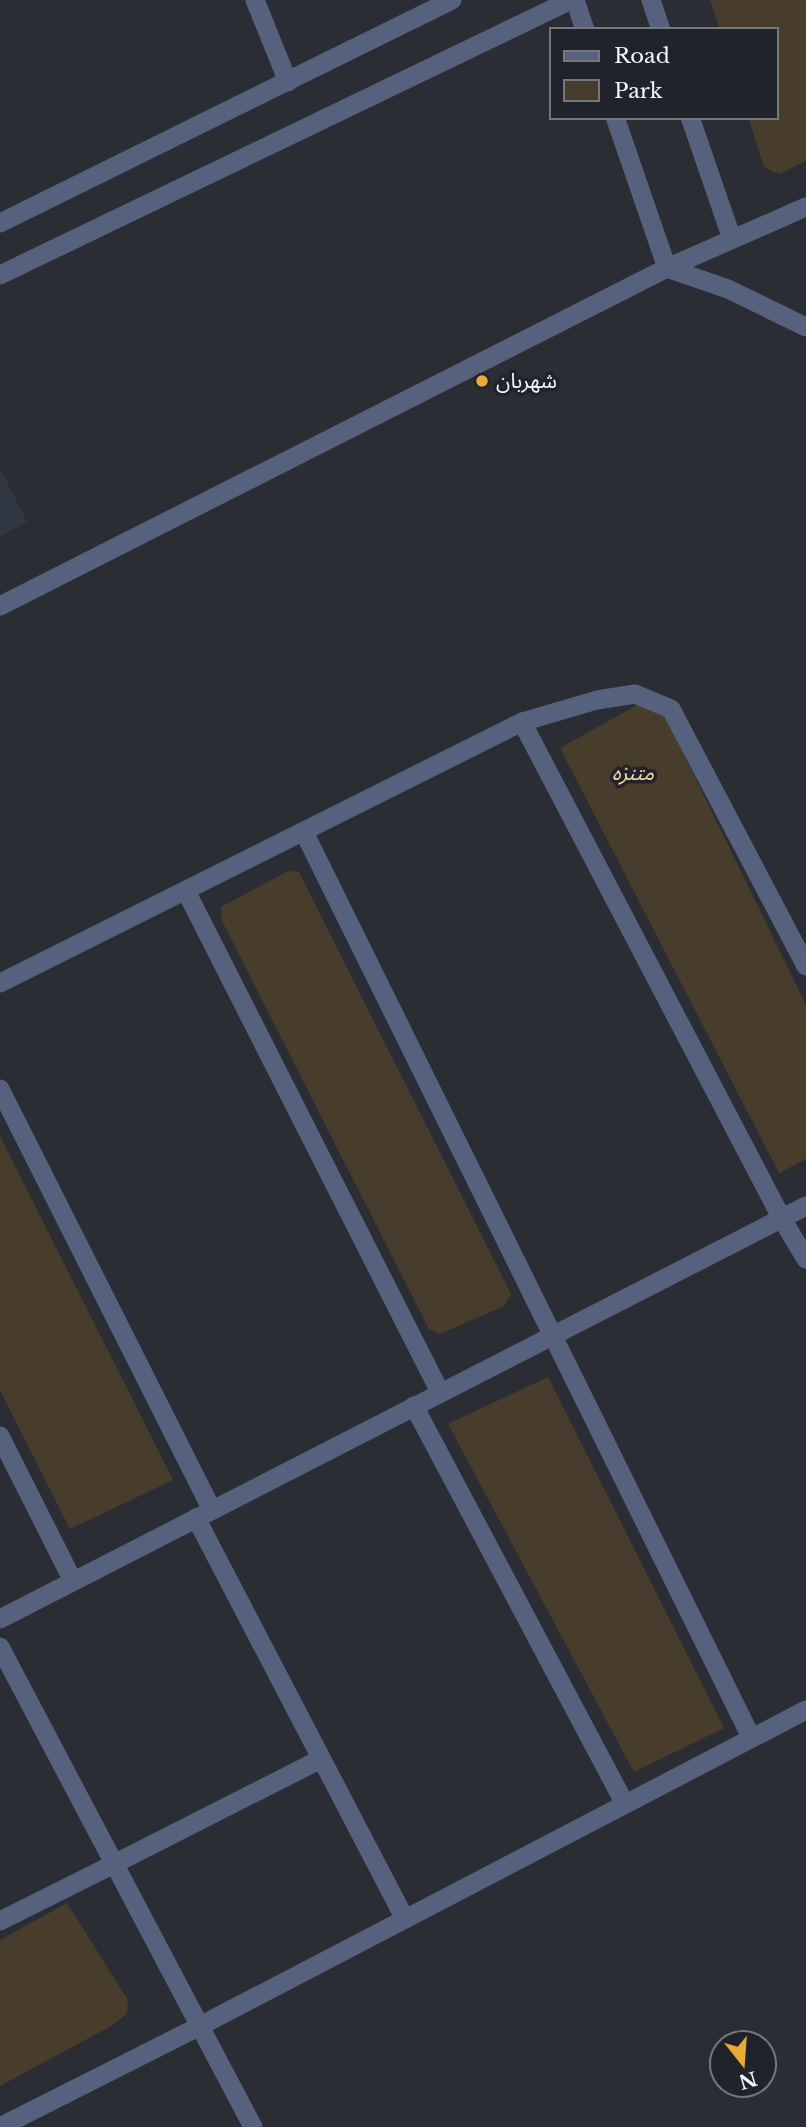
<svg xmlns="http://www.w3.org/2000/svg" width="806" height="2127" font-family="'Libre Baskerville','Noto Sans Arabic',serif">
  <rect width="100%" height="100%" fill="#2a2d34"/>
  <polygon fill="#303642" points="0,468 27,522 0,536"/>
  <g fill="#483d2d">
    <polygon points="710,0 806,0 806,161 779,174 764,167 748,117 776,117 776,30 720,30"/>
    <polygon points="655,695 806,1005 806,1159 779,1173 560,748"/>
    <polygon points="288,871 299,872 511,1294 504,1306 440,1334 429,1329 221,919 221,907"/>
    <polygon points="0,1136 173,1480 70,1529 0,1390"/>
    <polygon points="548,1377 724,1728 634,1772 448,1424"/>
    <polygon points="67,1903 128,2000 127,2013 113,2025 0,2086 0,1940"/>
  </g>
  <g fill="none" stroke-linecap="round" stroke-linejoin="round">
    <polyline stroke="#56627d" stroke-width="19" points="0,1921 114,1864"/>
    <g stroke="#56627d" stroke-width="19">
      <polyline points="255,0 288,82"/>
      <polyline points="522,722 782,1219 806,1259"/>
      <polyline points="304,832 751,1737"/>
      <polyline points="186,891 440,1392"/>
      <polyline points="0,983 522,722 597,700 635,694 671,709 806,966"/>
      <polyline points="0,1089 212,1510"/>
      <polyline points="414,1406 625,1804"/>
      <polyline points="0,1436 73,1581"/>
      <polyline points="196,1518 405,1919"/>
      <polyline points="0,1647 253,2127"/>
      <polyline points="114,1864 321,1759"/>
      <polyline points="0,2127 200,2026 806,1710"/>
    </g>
    <g stroke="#56627d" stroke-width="19">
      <polyline points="575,0 585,30"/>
      <polyline points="651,0 661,30"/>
      <polyline points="615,117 667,268"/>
      <polyline points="690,117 732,239"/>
      <polyline points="0,223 452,0"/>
      <polyline points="667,268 728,289 806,327"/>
      <polyline points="0,275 571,0"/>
      <polyline points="0,606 667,268 806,207"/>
      <polyline points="0,1619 806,1206"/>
    </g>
  </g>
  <circle fill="#e8ab37" stroke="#20232a" stroke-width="2.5" cx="482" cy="381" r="7"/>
  <g text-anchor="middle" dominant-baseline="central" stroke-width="7" stroke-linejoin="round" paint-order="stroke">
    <g font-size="21" fill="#f1f4f8" stroke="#20232a" text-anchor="start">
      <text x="496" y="381">شهربان</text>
    </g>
    <g font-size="21" font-style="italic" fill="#f3d5a4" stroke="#20232a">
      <text x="633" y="773">متنزه</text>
    </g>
  </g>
  <rect x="550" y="28" width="228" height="91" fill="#20232a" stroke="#74777c" stroke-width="2"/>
  <rect x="564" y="51" width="35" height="10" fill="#56627d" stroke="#74777c" stroke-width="2"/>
  <text x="614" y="63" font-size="21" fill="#f1f4f8">Road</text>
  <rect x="564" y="80" width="35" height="21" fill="#483d2d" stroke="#74777c" stroke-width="2"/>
  <text x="614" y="98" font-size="21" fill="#f1f4f8">Park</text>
  <g transform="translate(743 2064) rotate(163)"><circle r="33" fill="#20232a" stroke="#74777c" stroke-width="2"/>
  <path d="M0-5L12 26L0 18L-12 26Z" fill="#e8ab37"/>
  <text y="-10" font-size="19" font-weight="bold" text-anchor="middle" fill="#f1f4f8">N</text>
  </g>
</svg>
